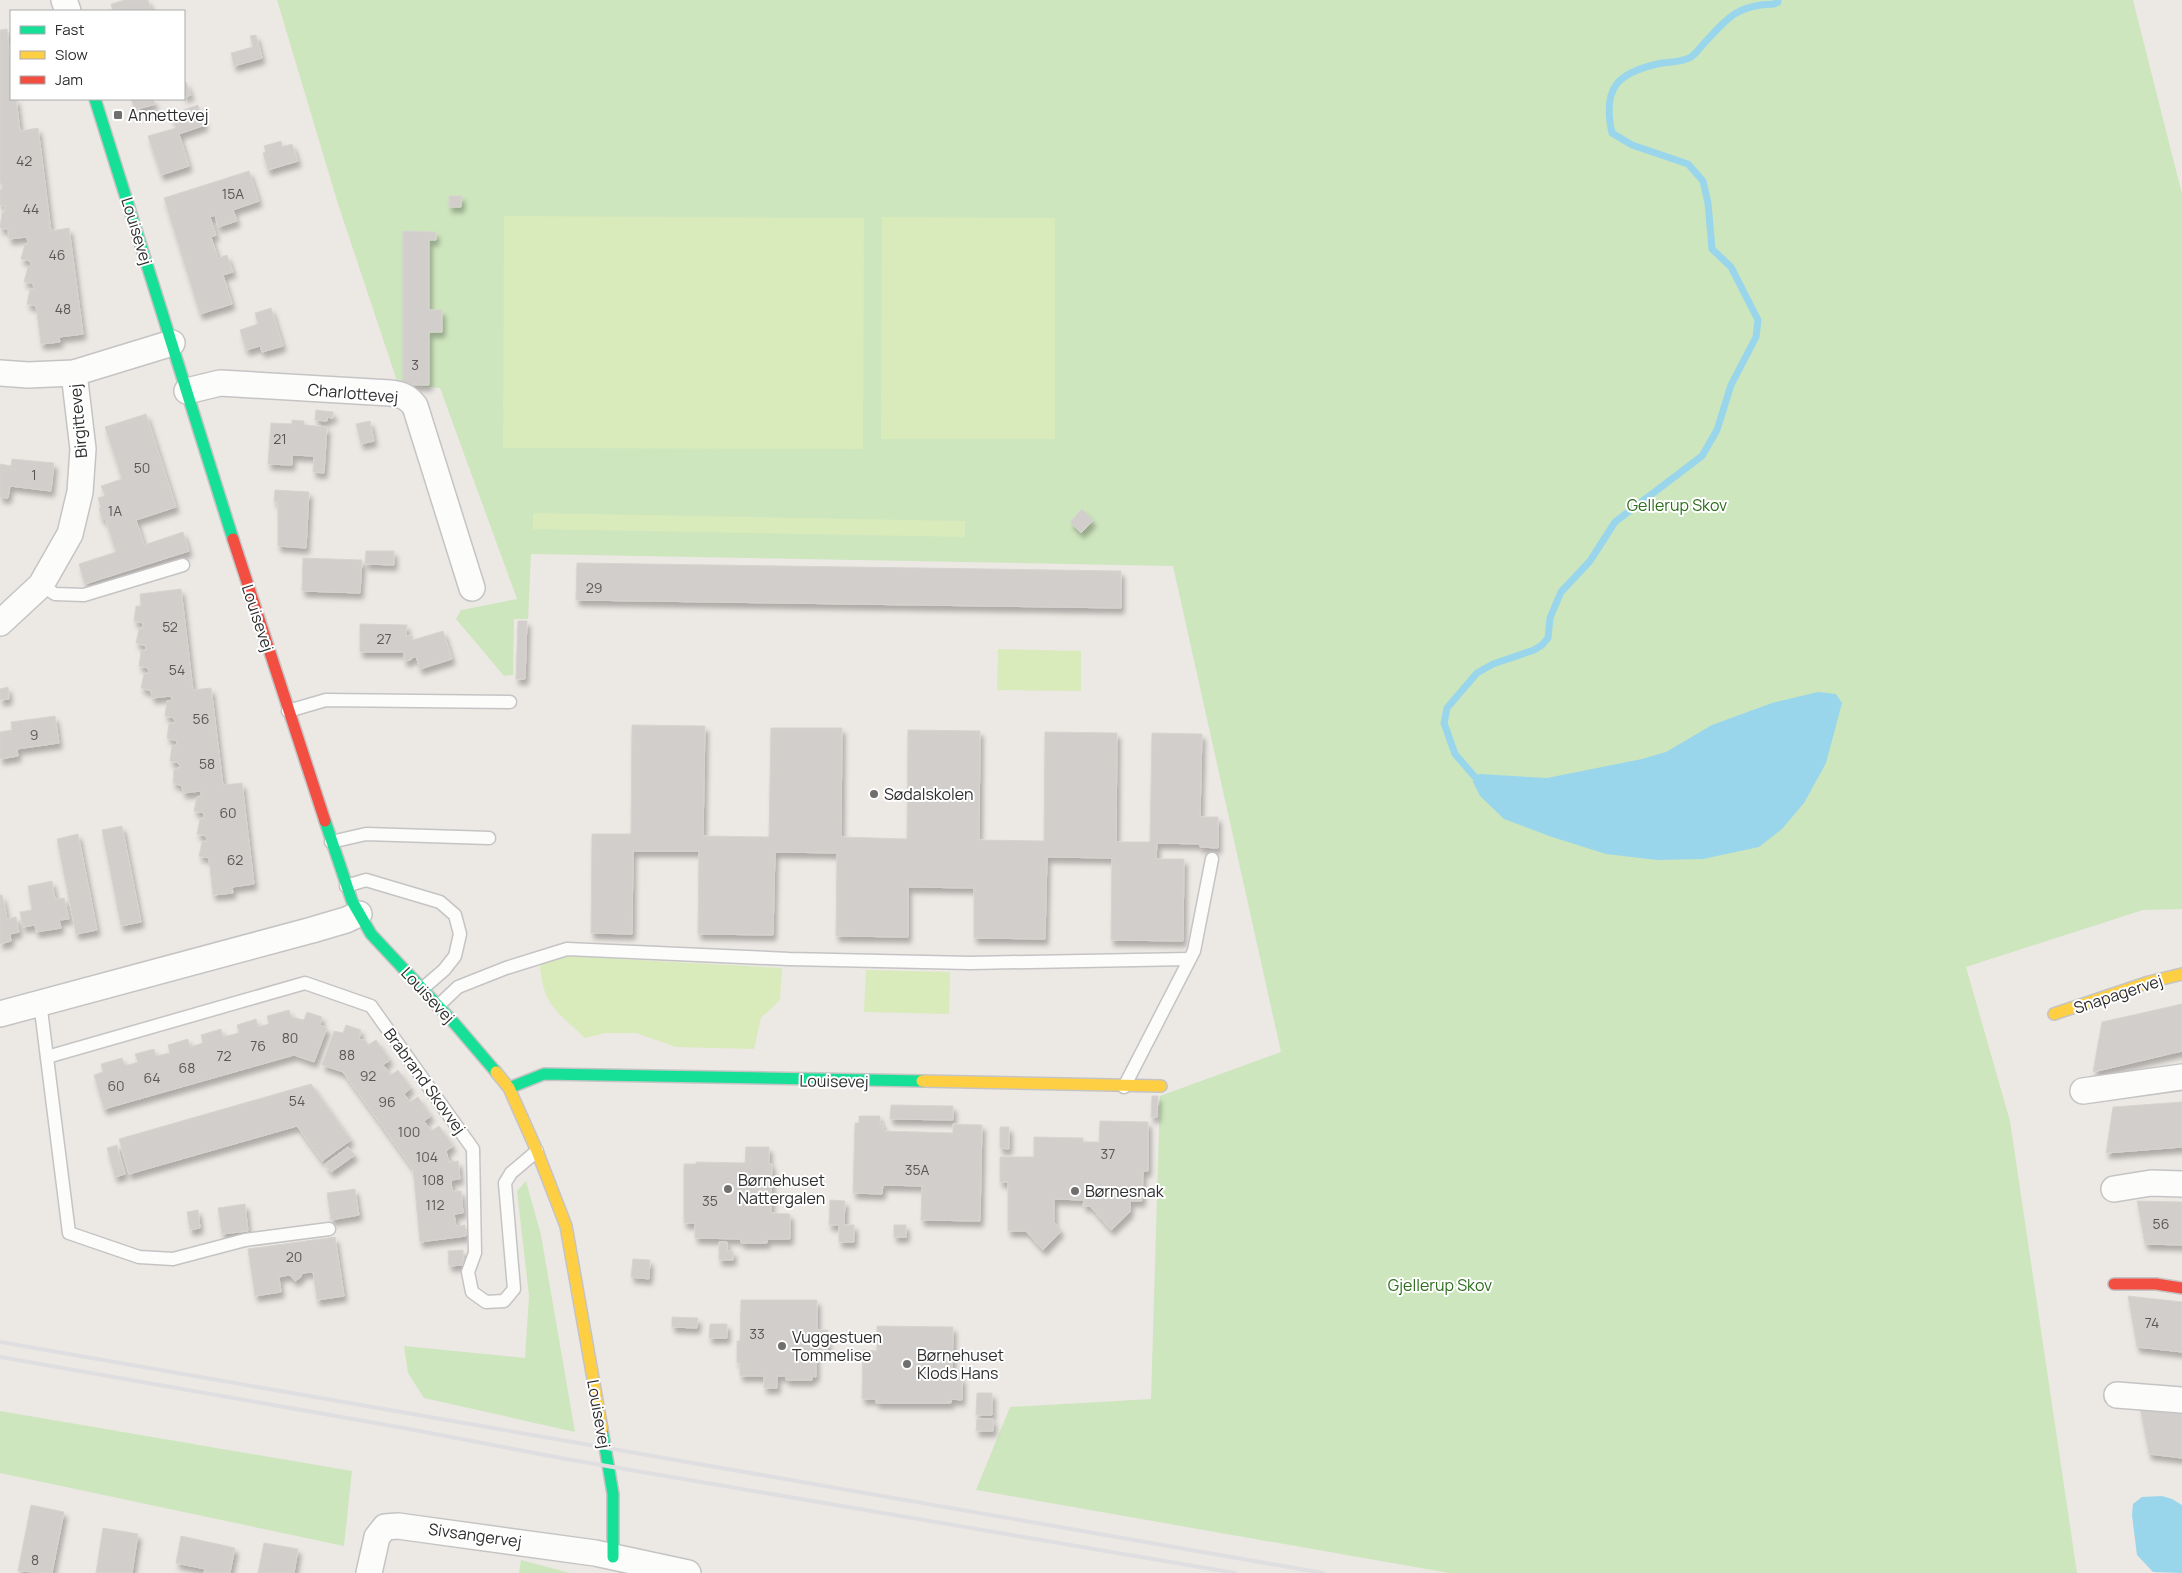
<svg xmlns="http://www.w3.org/2000/svg" width="2182" height="1573" font-family="Manrope,sans-serif">
  <defs>
    <filter id="shadow"><feDropShadow dx="3" dy="5.5" stdDeviation="2.5" flood-color="#0004"/></filter>
  </defs>
  <rect width="100%" height="100%" fill="#ece8e4"/>
  <g fill="#cee6be">
    <polygon points="277,0 2133,0 2182,194 2182,909 2143,910 1966,967 2010,1121 2077,1573 1449,1573 976,1490 1010,1407 1151,1399 1160,1096 1281,1052 1173,566 531,554 528,619 514,619 513,675 504,676 456,619 461,610 517,599 440,388 398,384 338,204"/>
    <polygon points="526,1181 541,1235 575,1432 424,1398 408,1373 404,1346 525,1358 529,1296 517,1191"/>
    <polygon points="0,1411 352,1471 344,1546 0,1473"/>
    <polygon points="521,1560 570,1573 519,1573"/>
  </g>
  <g fill="#d9eabb">
    <polygon points="504,216 864,218 863,449 503,448"/>
    <polygon points="882,217 1055,218 1055,439 881,439"/>
    <polygon points="533,513 965,521 965,537 533,529"/>
    <polygon points="998,649 1081,651 1081,691 997,690"/>
    <path d="M564 956 782 968 780 1000 761 1018 754 1049 676 1047 636 1033H605L585 1038C557 1011 542 1005 540 963Z"/>
    <polygon points="866,970 950,972 949,1014 864,1012"/>
  </g>
  <g fill="#99d6ec">
    <polygon points="1818,692 1836,694 1842,703 1826,763 1804,803 1782,829 1759,847 1703,859 1657,860 1606,854 1552,837 1504,819 1480,796 1473,782 1474,776 1480,774 1547,778 1642,759 1666,752 1712,725 1772,703"/>
    <polygon points="2162,1496 2172,1499 2182,1505 2182,1573 2153,1572 2137,1555 2132,1515 2133,1504 2142,1497"/>
  </g>
  <g fill="none" stroke-linecap="round" stroke-linejoin="round">
    <path stroke="#99d6ec" stroke-width="7" d="M1474 776 1455 754 1444 723 1447 708 1477 673 1493 664 1534 650 1542 645 1548 638 1550 618 1561 592 1590 561 1615 522 1702 456 1717 430 1731 385 1756 337 1758 320 1731 267 1712 249 1708 203 1703 181 1688 164 1632 145 1612 133C1602 88 1617 72 1662 63 1671 62 1683 62 1691 57 1697 53 1702 45 1707 40 1730 15 1739 5 1774 4L1778 2V0"/>
  </g>
  <g fill="#d1cecb" stroke="#d7d4d0" filter="url(#shadow)">
    <polygon points="125,0 148,0 151,11 113,11 111,4"/>
    <polygon points="7,29 11,65 11,99 16,99 20,131 38,128 51,231 69,228 83,334 59,337 60,342 41,344 36,306 27,304 30,289 34,289 33,283 24,282 28,267 31,266 30,261 21,259 25,244 28,244 27,237 9,239 8,229 0,228 2,213 5,212 5,206 0,205 0,190 3,189 2,184 0,183 0,30"/>
    <polygon points="256,35 262,58 234,66 231,53 253,47 250,36"/>
    <polygon points="186,82 191,95 184,97 184,83"/>
    <polygon points="131,99 153,99 155,104 135,110"/>
    <polygon points="198,105 205,125 179,134 189,166 161,175 148,136 176,128 171,114"/>
    <polygon points="281,141 282,147 292,144 298,161 268,170 263,153 266,152 264,146"/>
    <polygon points="249,171 259,201 233,210 237,221 218,227 215,215 210,217 216,235 211,237 218,258 227,255 233,272 223,275 232,304 200,314 164,198"/>
    <polygon points="449,196 462,196 461,207 449,207"/>
    <polygon points="403,231 436,232 436,240 429,240 429,310 442,310 442,332 429,332 429,385 403,385"/>
    <polygon points="271,308 283,346 262,352 260,346 246,350 240,330 258,324 255,313"/>
    <polygon points="316,410 333,412 333,418 327,417 327,421 315,420"/>
    <polygon points="146,414 176,507 136,520 144,545 183,532 189,551 85,584 79,564 116,552 105,518 102,519 99,509 101,508 98,498 105,496 101,486 122,479 105,427"/>
    <polygon points="292,420 304,421 304,425 327,427 324,473 313,472 314,456 292,455 292,465 268,464 271,423 292,424"/>
    <polygon points="370,421 374,441 361,444 356,424"/>
    <polygon points="12,459 54,463 51,491 10,486 8,498 0,497 0,464 11,466"/>
    <polygon points="275,490 309,492 306,548 278,546 278,502 274,502"/>
    <polygon points="1082,509 1093,521 1081,533 1070,522"/>
    <polygon points="366,551 394,551 394,565 365,564"/>
    <polygon points="303,558 362,560 360,593 302,591"/>
    <polygon points="577,563 1121,571 1121,608 576,600"/>
    <polygon points="181,589 193,690 211,688 223,785 242,783 254,884 232,887 233,893 213,895 209,858 199,856 202,842 207,841 206,836 197,834 200,819 204,818 204,813 194,811 197,797 201,796 201,791 183,793 182,786 173,783 174,769 180,768 179,763 170,761 172,746 177,745 177,741 167,738 169,724 175,723 174,718 165,716 167,701 172,701 171,696 152,698 151,691 141,688 144,674 149,673 148,668 139,666 141,651 146,650 146,646 136,643 139,629 143,628 143,623 134,621 136,606 141,606 140,594"/>
    <polygon points="518,621 527,621 525,679 516,679"/>
    <polygon points="360,624 407,625 406,636 412,635 413,640 443,631 452,659 420,669 416,657 411,658 411,660 404,661 404,652 360,652"/>
    <polygon points="8,687 9,699 0,700 0,689"/>
    <polygon points="55,716 59,743 17,749 18,756 0,759 0,732 12,730 11,722"/>
    <polygon points="632,725 705,726 703,836 769,837 771,728 842,728 841,837 907,839 908,730 980,731 979,840 1044,841 1045,732 1117,733 1116,842 1150,842 1152,733 1202,734 1200,817 1218,817 1218,848 1200,847 1200,844 1157,843 1156,859 1184,859 1183,941 1111,940 1112,858 1047,857 1045,939 974,938 974,888 908,887 908,937 836,936 837,853 775,852 773,935 698,934 699,851 633,851 632,934 591,933 592,834 631,834"/>
    <polygon points="122,826 141,922 121,926 102,830"/>
    <polygon points="78,834 97,930 76,934 57,839"/>
    <polygon points="52,881 55,899 64,898 69,919 59,920 61,928 36,932 35,925 23,927 20,912 32,910 28,886"/>
    <polygon points="0,895 2,895 7,919 16,917 19,932 10,934 11,941 0,944"/>
    <polygon points="2182,1004 2182,1051 2093,1072 2102,1022"/>
    <polygon points="289,1010 291,1017 304,1020 307,1012 322,1017 320,1025 327,1028 314,1062 294,1055 104,1109 94,1075 103,1072 101,1064 122,1058 125,1066 138,1062 135,1054 154,1049 156,1056 170,1053 168,1045 188,1039 190,1047 203,1043 201,1035 221,1029 223,1037 239,1033 237,1025 256,1019 258,1027 269,1024 267,1016"/>
    <polygon points="346,1025 361,1030 359,1039 366,1041 368,1045 376,1040 390,1060 383,1065 391,1075 398,1070 411,1088 404,1094 410,1102 418,1097 431,1116 424,1121 431,1131 439,1126 453,1146 446,1151 449,1162 458,1161 460,1179 451,1180 452,1191 461,1191 463,1213 454,1214 456,1226 465,1225 466,1236 420,1242 413,1169 343,1072 322,1065 334,1031 343,1033"/>
    <polygon points="311,1084 351,1140 322,1161 297,1126 129,1174 119,1139"/>
    <polygon points="1152,1096 1158,1096 1157,1117 1151,1117"/>
    <polygon points="2182,1102 2182,1147 2106,1153 2113,1107"/>
    <polygon points="891,1105 953,1106 953,1120 890,1119"/>
    <polygon points="859,1116 880,1116 880,1124 883,1124 883,1131 953,1133 953,1124 982,1125 980,1221 921,1220 922,1186 883,1185 882,1194 853,1193 855,1123 859,1123"/>
    <polygon points="1100,1121 1148,1122 1148,1171 1143,1171 1142,1201 1130,1201 1130,1212 1111,1230 1090,1206 1083,1206 1084,1200 1054,1199 1054,1222 1061,1231 1043,1250 1026,1231 1008,1231 1008,1182 1000,1182 1000,1157 1034,1157 1034,1137 1083,1138 1083,1142 1099,1142"/>
    <polygon points="1000,1127 1009,1127 1009,1149 1000,1148"/>
    <polygon points="117,1145 125,1174 115,1177 107,1148"/>
    <polygon points="348,1147 355,1155 331,1172 325,1164"/>
    <polygon points="746,1147 769,1147 769,1164 772,1164 771,1213 790,1214 790,1239 767,1239 767,1243 741,1243 741,1239 695,1238 695,1223 684,1223 684,1164 696,1164 696,1162 745,1163"/>
    <polygon points="355,1189 359,1215 331,1220 327,1193"/>
    <polygon points="830,1200 845,1201 844,1225 854,1225 854,1242 839,1242 839,1225 829,1225"/>
    <polygon points="2137,1201 2182,1202 2182,1245 2145,1244"/>
    <polygon points="245,1204 248,1231 222,1234 218,1208"/>
    <polygon points="198,1210 200,1228 190,1230 187,1212"/>
    <rect x="894" y="1225" width="12" height="12"/>
    <polygon points="335,1237 344,1296 317,1300 313,1272 302,1273 301,1277 295,1281 289,1275 279,1277 281,1292 255,1296 248,1249"/>
    <polygon points="719,1242 727,1242 727,1251 733,1251 733,1260 719,1260"/>
    <polygon points="463,1250 464,1265 449,1266 448,1251"/>
    <polygon points="633,1259 650,1260 649,1279 631,1277"/>
    <polygon points="2128,1296 2182,1302 2182,1352 2137,1347"/>
    <polygon points="741,1300 817,1300 817,1330 828,1330 827,1352 816,1351 816,1377 812,1376 812,1380 786,1380 786,1376 777,1376 777,1388 764,1388 764,1376 740,1376 740,1363 737,1363 737,1341 740,1341"/>
    <polygon points="672,1317 698,1318 697,1328 672,1327"/>
    <polygon points="710,1324 727,1324 727,1338 709,1338"/>
    <polygon points="877,1326 953,1327 952,1377 962,1377 962,1400 951,1399 951,1403 876,1403 876,1399 862,1399 863,1350 877,1351"/>
    <polygon points="977,1393 992,1393 992,1415 976,1415"/>
    <polygon points="2140,1408 2182,1412 2182,1458 2149,1454"/>
    <polygon points="977,1419 993,1419 993,1431 976,1431"/>
    <polygon points="31,1505 64,1512 52,1573 18,1571"/>
    <polygon points="103,1528 138,1534 132,1573 96,1573"/>
    <polygon points="181,1536 235,1548 230,1573 204,1573 205,1569 176,1563"/>
    <polygon points="264,1543 298,1549 294,1573 258,1573"/>
  </g>
  <g fill="none" stroke-linecap="round" stroke-linejoin="round">
    <g stroke="#c5c4c5" stroke-width="15">
      <g id="lane">
        <polyline points="41,585 55,594 84,595 183,565"/>
        <polyline points="288,711 326,700 510,702"/>
        <polyline points="331,842 366,834 489,838"/>
        <polyline points="346,886 366,880 440,902 455,915 460,934 455,956 444,970 422,989"/>
        <polyline points="40,1002 69,1233 139,1257 173,1259 245,1240 329,1229"/>
        <polyline points="438,1006 458,987 506,968 567,949 789,959 970,963 1189,959"/>
        <polyline points="47,1057 305,983 371,1006 473,1149 475,1253 468,1272 472,1292 486,1302 504,1301 514,1289 505,1183 511,1173 537,1151"/>
        <polyline points="1124,1087 1194,951 1212,859"/>
      </g>
    </g>
    <g stroke="#c5c4c5" stroke-width="28">
      <g id="street">
        <polyline points="64,0 68,11"/>
        <polyline points="0,373 28,375 74,373 172,343"/>
        <path d="M187 391 220 383 390 393C401 394 408 397 415 406L472 588"/>
        <polyline points="0,623 41,585 70,534 80,492 83,449 74,373"/>
        <polyline points="0,1014 312,930 346,920 359,914"/>
        <polyline points="2083,1091 2182,1077"/>
        <polyline points="2114,1189 2151,1183 2182,1184"/>
        <polyline points="2117,1395 2182,1400"/>
        <polyline points="369,1573 377,1537 385,1527 398,1526 595,1553 688,1573"/>
      </g>
    </g>
    <g stroke="#c5c4c5" stroke-width="14">
      <g id="fast">
        <polyline points="95,99 233,539"/>
        <polyline points="325,821 352,901 371,934 455,1024 496,1072"/>
        <polyline points="509,1088 544,1074 922,1081"/>
        <polyline points="602,1429 613,1494 613,1557"/>
      </g>
    </g>
    <g stroke="#c5c4c5" stroke-width="14">
      <g id="slow">
        <polyline points="2054,1014 2149,982 2182,974"/>
        <polyline points="496,1072 509,1088 537,1151 566,1226 602,1429"/>
        <polyline points="922,1081 1161,1086"/>
      </g>
    </g>
    <g stroke="#c5c4c5" stroke-width="14">
      <g id="jam">
        <polyline points="233,539 325,821"/>
        <polyline points="2114,1284 2156,1284 2182,1288"/>
      </g>
    </g>
    <use href="#lane" stroke="#fcfcfb" stroke-width="12"/>
    <use href="#street" stroke="#fcfcfb" stroke-width="25"/>
    <use href="#fast" stroke="#16e098" stroke-width="11"/>
    <use href="#slow" stroke="#ffcf43" stroke-width="11"/>
    <use href="#jam" stroke="#f24e42" stroke-width="11"/>
    <g stroke="#dfdfe1" stroke-width="4">
      <polyline points="0,1342 1323,1573"/>
      <polyline points="0,1357 404,1428 566,1459 1235,1573"/>
    </g>
  </g>
  <g fill="#706f6e" stroke="#fff" stroke-width="2">
    <rect x="113" y="110" width="10" height="10" rx="2.5"/>
    <circle cx="874" cy="794" r="5"/>
    <circle cx="728" cy="1189" r="5"/>
    <circle cx="1075" cy="1191" r="5"/>
    <circle cx="782" cy="1346" r="5"/>
    <circle cx="907" cy="1364" r="5"/>
  </g>
  <g text-anchor="middle" dominant-baseline="central" stroke-width="4" stroke-linejoin="round" paint-order="stroke">
    <g font-size="14" fill="#585857">
      <text x="24" y="160">42</text>
      <text x="233" y="193">15A</text>
      <text x="31" y="208">44</text>
      <text x="57" y="254">46</text>
      <text x="63" y="308">48</text>
      <text x="415" y="364">3</text>
      <text x="280" y="438">21</text>
      <text x="142" y="467">50</text>
      <text x="34" y="474">1</text>
      <text x="115" y="510">1A</text>
      <text x="594" y="587">29</text>
      <text x="170" y="626">52</text>
      <text x="384" y="638">27</text>
      <text x="177" y="669">54</text>
      <text x="201" y="718">56</text>
      <text x="34" y="734">9</text>
      <text x="207" y="763">58</text>
      <text x="228" y="812">60</text>
      <text x="235" y="859">62</text>
      <text x="290" y="1037">80</text>
      <text x="258" y="1045">76</text>
      <text x="347" y="1054">88</text>
      <text x="224" y="1055">72</text>
      <text x="187" y="1067">68</text>
      <text x="368" y="1075">92</text>
      <text x="152" y="1077">64</text>
      <text x="116" y="1085">60</text>
      <text x="297" y="1100">54</text>
      <text x="387" y="1101">96</text>
      <text x="409" y="1131">100</text>
      <text x="1108" y="1153">37</text>
      <text x="427" y="1156">104</text>
      <text x="917" y="1169">35A</text>
      <text x="433" y="1179">108</text>
      <text x="710" y="1200">35</text>
      <text x="435" y="1204">112</text>
      <text x="2161" y="1223">56</text>
      <text x="294" y="1256">20</text>
      <text x="2152" y="1322">74</text>
      <text x="757" y="1333">33</text>
      <text x="35" y="1559">8</text>
    </g>
    <g font-size="16" fill="#2e2e2e" stroke="#fff" text-anchor="start">
      <text x="128" y="115">Annettevej</text>
      <text x="884" y="794">Sødalskolen</text>
      <text x="738" y="1180">Børnehuset<tspan x="738" dy="18">Nattergalen</tspan></text>
      <text x="1085" y="1191">Børnesnak</text>
      <text x="792" y="1337">Vuggestuen<tspan x="792" dy="18">Tommelise</tspan></text>
      <text x="917" y="1355">Børnehuset<tspan x="917" dy="18">Klods Hans</tspan></text>
    </g>
    <g font-size="16" fill="#2e2e2e" stroke="#fff">
      <text transform="translate(137 231) rotate(73)">Louisevej</text>
      <text transform="translate(353 393) rotate(5)">Charlottevej</text>
      <text transform="translate(78 421) rotate(-95)">Birgittevej</text>
      <text transform="translate(258 618) rotate(72)">Louisevej</text>
      <text transform="translate(2118 994) rotate(-18)">Snapagervej</text>
      <text transform="translate(428 995) rotate(47)">Louisevej</text>
      <text transform="translate(425 1081) rotate(54)">Brabrand Skovvej</text>
      <text transform="translate(834 1081) rotate(1)">Louisevej</text>
      <text transform="translate(599 1414) rotate(80)">Louisevej</text>
      <text transform="translate(475 1535) rotate(8)">Sivsangervej</text>
    </g>
    <g font-size="16" fill="#2c6e1b" stroke="#fff">
      <text x="1677" y="505">Gellerup Skov</text>
      <text x="1440" y="1285">Gjellerup Skov</text>
    </g>
  </g>
  <rect x="10" y="10" width="175" height="90" fill="#ffffff" stroke="#ababab"/>
  <rect x="20" y="26" width="25" height="8" fill="#16e098" stroke="#ababab"/>
  <text x="55" y="35" font-size="15" fill="#2e2e2e">Fast</text>
  <rect x="20" y="51" width="25" height="8" fill="#ffcf43" stroke="#ababab"/>
  <text x="55" y="60" font-size="15" fill="#2e2e2e">Slow</text>
  <rect x="20" y="76" width="25" height="8" fill="#f24e42" stroke="#ababab"/>
  <text x="55" y="85" font-size="15" fill="#2e2e2e">Jam</text>
</svg>
